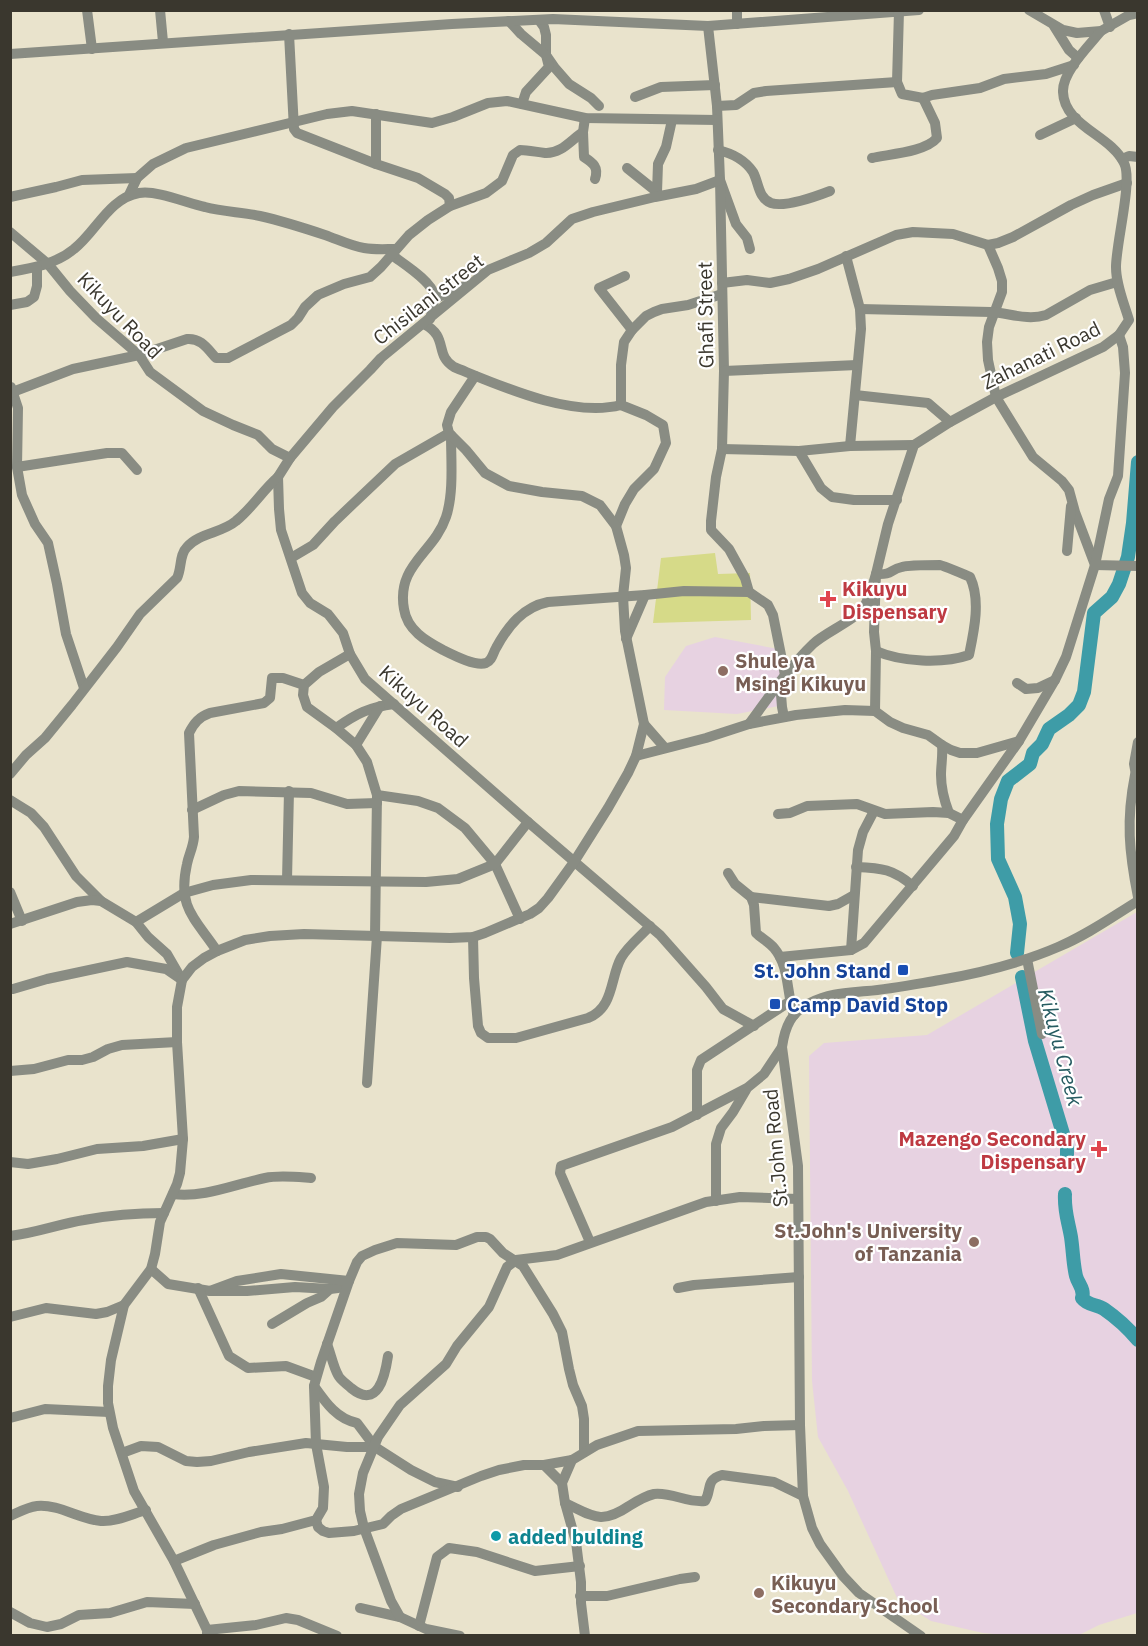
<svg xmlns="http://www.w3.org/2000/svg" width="1148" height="1646" font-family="'IBM Plex Sans',sans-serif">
  <rect width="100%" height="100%" fill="#e9e3cc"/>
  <g fill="#e7d2e1">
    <polygon points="715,637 783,650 784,705 737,714 664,710 665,677 686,646"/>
    <polygon points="1137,912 1137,1613 1099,1625 1079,1635 1006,1635 983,1633 931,1621 898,1600 848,1491 818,1437 812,1381 809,1056 824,1043 927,1035"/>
  </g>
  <polygon fill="#d6da88" points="715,553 718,574 750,573 751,620 653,623 661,558"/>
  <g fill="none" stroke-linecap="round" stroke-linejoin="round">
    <g stroke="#3e9ca7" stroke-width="14">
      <polyline points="1017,953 1020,924 1015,897 998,859 997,824 1001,799 1008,781 1030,764 1033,753 1042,744 1049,729 1069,715 1079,705 1084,692 1094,613 1112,597 1119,584 1128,557 1133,523 1138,462"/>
      <polyline points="1022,977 1035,1041 1067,1147 1067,1162"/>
      <path d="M1065 1194C1064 1211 1068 1220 1071 1237 1073 1250 1073 1263 1076 1276 1078 1284 1085 1289 1082 1298 1088 1306 1097 1304 1104 1309 1117 1318 1128 1328 1138 1340"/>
    </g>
    <g stroke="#898c83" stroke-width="10">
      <polyline points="87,10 92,49"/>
      <polyline points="160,10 163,42"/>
      <polyline points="1029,10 1063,30 1077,33 1101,31 1129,15 1138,13"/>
      <polyline points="1104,10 1110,27"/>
      <polyline points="539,20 544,27 546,35 546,55 555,68 569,84 591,98 599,106"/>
      <polyline points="509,21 521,34 546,55 549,67 526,92 522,104"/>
      <polyline points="737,24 737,10"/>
      <polyline points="708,26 717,106 720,180 736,224 747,238 750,249"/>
      <polyline points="1054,26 1069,50 1078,58"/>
      <polyline points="289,34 294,129 297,133 376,164 418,178 445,194 449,198 450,206"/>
      <polyline points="10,54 452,24 553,19 708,26 919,10"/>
      <polyline points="897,82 899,11"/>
      <polyline points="635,97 661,87 715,85"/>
      <polyline points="717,106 736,105 754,93 766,91 897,82 902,94 923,98 932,95 980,88 1004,79 1046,74 1074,65"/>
      <polyline points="376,114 376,164"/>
      <path d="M583 132 584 157C593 163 599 167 595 179"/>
      <polyline points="1040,135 1076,118"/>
      <path d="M718 150C731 153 745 160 753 172 759 183 758 198 771 203 785 208 817 196 830 191"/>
      <path d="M872 158C890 154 925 152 937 138L935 123 923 98"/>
      <polyline points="1122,159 1129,156 1138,157"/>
      <polyline points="627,168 657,192 658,164 666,147 672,120"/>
      <polyline points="720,180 724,371 722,449 716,477 711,521 711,530 729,549 745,578 749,592 768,605 773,615 785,675"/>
      <polyline points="129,195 137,178 153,164 186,148 327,114 352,111 432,123 453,117 488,103 507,101 585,118 717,120"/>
      <polyline points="10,197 56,187 82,180 137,178"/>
      <polyline points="10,232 48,264 70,291 96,318 139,355 150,372 203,411 233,425 258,435 272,449 290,458 278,477 279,509 281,530 302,593 310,603 328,614 343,633 350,654 365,679 528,822 660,935 706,987 723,1009 754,1026"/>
      <polyline points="988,245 998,268 1002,281 1002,292 989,327 987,342 988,360 996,397 1033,457 1062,481 1069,490 1075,512 1095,565 1138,566"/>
      <path d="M392 255C402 263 432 281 434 295 435 302 432 311 430 319"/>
      <polyline points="846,256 860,309 861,329 850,446"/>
      <path d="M10 272C33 268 56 264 74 249 96 232 109 198 139 193 158 190 186 203 205 207 223 212 242 212 260 216 282 221 304 228 325 235 339 240 351 246 364 248 375 250 386 249 396 249"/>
      <polyline points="722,283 747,280 770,283 789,279 818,269 896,235 913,232 953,234 988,245 998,243 1013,237 1071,205 1093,195 1127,183"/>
      <polyline points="434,299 464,286"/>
      <polyline points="10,305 27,302 34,297 37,286 37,267"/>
      <path d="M860 309C904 310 947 311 991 312 1009 313 1027 321 1046 315L1090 290 1117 282"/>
      <path d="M424 324C449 337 434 355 454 367 501 386 571 418 621 405"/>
      <polyline points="632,330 646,316 654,312 662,309 688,305 722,294"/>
      <polyline points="724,371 857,365"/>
      <polyline points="11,387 18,408 17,467 22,495 35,524 48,543 57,584 66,634 84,688"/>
      <path d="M10 393 73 369 139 355 187 339C201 338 207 348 216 358H228L291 325 298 318 305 307 318 295 344 284 370 277 381 267 409 235 428 220 450 206 486 193 502 181 513 155 520 150C528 150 536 152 545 153 561 154 571 140 583 132L585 118"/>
      <polyline points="855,395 928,403 950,422"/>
      <path d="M451 435C451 460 454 493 446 517 434 553 396 565 404 609 407 630 426 641 443 650 453 655 476 667 486 663 492 661 493 653 496 648 508 626 523 607 548 602L645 595 684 591 749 592"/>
      <polyline points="722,449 799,451 850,446 914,445"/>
      <polyline points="799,451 821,488 832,497 854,500 897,500"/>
      <polyline points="290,458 333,407 370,370 381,358 488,270 529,253 546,243 572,219 593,212 655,197 696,189 720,180"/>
      <polyline points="17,467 107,453 122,453 137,470"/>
      <polyline points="616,526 625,504 634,489 654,469 666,443 663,425 646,415 621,405 621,365 624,342 632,330 599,288 625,276"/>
      <polyline points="1067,551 1071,506"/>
      <polyline points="291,558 313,545 335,521 395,464 449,433"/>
      <polyline points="626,639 645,595"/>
      <polyline points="350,654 319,672 304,685 303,695 307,707 336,728 356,745 367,762 377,795 375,936"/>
      <polyline points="780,682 782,707 784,717"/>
      <polyline points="1017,683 1026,689 1038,688 1055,680"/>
      <path d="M875 711 876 651 874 632 876 574 888 524 914 445 950 422 996 397 1103 347 1119 335 1129 320C1124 303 1116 285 1116 267 1116 243 1133 180 1124 163 1111 135 1064 126 1063 92 1062 72 1089 46 1101 31"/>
      <polyline points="644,724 665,748"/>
      <path d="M749 724C769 697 788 668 813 644 827 631 857 620 865 605 870 596 873 584 876 574 893 575 889 570 902 567 908 565 933 565 940 565 944 566 966 575 970 577 981 600 974 631 969 655 943 664 901 662 876 651"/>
      <path d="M336 728C356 714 369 707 394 704"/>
      <polyline points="356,745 380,706"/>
      <path d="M942 745C943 756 941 765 941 775 941 789 944 800 949 813"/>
      <polyline points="636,756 706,738 749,724 796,715 845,710 875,711 890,722 903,728 928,735 942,745 951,750 960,753 977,753 1019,741"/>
      <path d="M10 774 26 755 45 738 72 705 117 647 140 614 177 578C182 568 179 555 187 547 199 533 222 533 236 521 252 508 263 490 278 477"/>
      <path d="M1135 775C1126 820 1129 852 1138 897"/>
      <polyline points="1137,781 1134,764 1138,742"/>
      <polyline points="377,795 418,801 438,808 465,828 495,864 520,919"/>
      <polyline points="10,800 31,813 44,827 76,876 101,901"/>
      <polyline points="192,810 224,795 239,791 311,793 347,804 377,803"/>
      <polyline points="778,814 790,813 807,806 857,804 885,814 933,812 949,813 963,820"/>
      <path d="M856 867C882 868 893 869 913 886"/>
      <path d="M728 873 735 884 751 897 754 905 756 933C761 938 769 942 774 948 790 967 786 992 794 1015"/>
      <polyline points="287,880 289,791"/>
      <polyline points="10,892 22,921"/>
      <polyline points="751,897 829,906 838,904 854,895"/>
      <polyline points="136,922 184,893 213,885 251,880 426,882 458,879 495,864 528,822"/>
      <polyline points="10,924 77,902 92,900 101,901 136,922 148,937 167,954 182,980"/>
      <path d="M473 937 474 978 478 1026 481 1033 488 1038H516L588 1018C614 1008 610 978 621 958 628 946 641 936 650 926"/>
      <polyline points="851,950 858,850 863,832 874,811"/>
      <path d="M217 951C195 918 177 908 187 864 189 854 193 848 194 837L189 733C194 723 199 717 210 713L264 703 270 698 272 678H283L304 685"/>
      <polyline points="780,957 851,950 864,943 954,836 963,820 1019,741 1055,680 1066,657 1095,565 1109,499 1118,476 1125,373 1123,347 1119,335"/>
      <polyline points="1027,959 1042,1034"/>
      <polyline points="13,989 47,979 127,962 166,969 182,980"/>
      <polyline points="10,1071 34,1069 68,1060 82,1060 93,1057 108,1049 122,1045 177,1042"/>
      <polyline points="367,1083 377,936"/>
      <polyline points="697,1115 697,1070 701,1060 789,1002"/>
      <polyline points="10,1162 28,1164 57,1159 97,1149 143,1146 183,1139"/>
      <path d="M173 1194C204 1198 235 1184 265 1178 279 1175 297 1177 311 1178"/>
      <polyline points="716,1201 716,1144 721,1128 733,1112 746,1090"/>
      <path d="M10 1236C36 1233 59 1224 84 1220 111 1215 136 1213 164 1213"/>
      <polyline points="590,1242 560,1173 561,1166 672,1127 747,1088 764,1074 782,1047"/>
      <polyline points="151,1269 168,1284 210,1291 247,1291 295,1287 330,1289"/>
      <polyline points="198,1288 229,1356 248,1368 286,1366 316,1377"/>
      <polyline points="678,1288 694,1285 799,1277"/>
      <polyline points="10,1317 46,1308 96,1314 107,1312 124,1305"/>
      <polyline points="272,1324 307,1303 321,1297 330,1289 338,1288 349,1281 357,1262 362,1256 375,1250 397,1243 456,1245 477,1237 486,1237 490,1239 503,1253 523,1266 553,1314 562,1332 569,1369 573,1385 582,1406 584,1419 584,1452"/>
      <path d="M327 1344C331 1354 333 1366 338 1375 340 1380 347 1384 351 1388 378 1410 385 1376 388 1356"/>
      <path d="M314 1386C326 1403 337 1419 357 1423L375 1447 411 1470 435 1482 458 1487"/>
      <polyline points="10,1418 45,1409 109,1412"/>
      <polyline points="122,1453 141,1446 158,1447 186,1461 197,1462 211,1461 249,1452 306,1443 347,1447 375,1447"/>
      <polyline points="544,1465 562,1483"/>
      <path d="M565 1503C593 1516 601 1525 629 1506 637 1501 645 1496 654 1494 672 1492 687 1503 705 1501 712 1490 705 1480 722 1475L774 1482 803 1496"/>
      <path d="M10 1516C19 1512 28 1507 37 1506 59 1504 79 1519 101 1521 116 1522 132 1514 146 1510"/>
      <polyline points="316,1520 318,1527 323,1531 329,1533 354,1531 383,1524 391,1516 401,1509 481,1476 499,1470 524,1465 544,1465 572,1460"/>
      <polyline points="174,1561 214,1545 261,1532 282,1529 316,1520 323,1508 324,1487 316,1444 314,1386 321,1362 349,1281 281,1274 237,1281 210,1291"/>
      <polyline points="580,1596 607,1596 680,1579 695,1577"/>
      <polyline points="360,1608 400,1617"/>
      <polyline points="10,1612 30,1623 47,1627 61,1624 79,1615 110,1613 147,1602 195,1604"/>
      <polyline points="419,1626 437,1557 449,1548 477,1552 535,1571 580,1566"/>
      <polyline points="207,1630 256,1625 286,1618 298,1620 337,1636"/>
      <polyline points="207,1636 207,1630 174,1561 134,1491 113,1428 108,1403 108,1386 111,1360 124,1305 151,1269 155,1254 160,1222 177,1184 180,1173 183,1139 177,1042 177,1007 182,980 192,967 204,958 217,951 245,940 270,936 304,934 450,938 473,937 485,933 530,914 539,908 548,898 574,862 608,808 628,773 636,756 644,724 625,631 623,596 626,568 624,555 616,526 600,505 582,496 542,492 509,486 485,473 466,450 449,433 447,425 451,412 475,376"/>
      <polyline points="460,1636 426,1629 400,1617 391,1601 364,1528 360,1511 359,1494 363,1473 378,1437 400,1405 446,1364 457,1346 489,1307 507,1267 516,1260 557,1255 706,1202 740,1197 798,1199"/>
      <polyline points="585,1636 581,1603 581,1582 576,1542 565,1503 562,1483 572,1460 597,1445 638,1431 736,1429 764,1426 800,1425"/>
      <path d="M921 1636 859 1593 843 1576 820 1544 812 1528 803 1496 800 1425 798 1166 782 1047C785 1027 791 1012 810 1003 830 993 846 993 867 991 891 989 916 984 940 980 980 973 1021 963 1058 947 1087 935 1112 917 1138 901"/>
    </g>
  </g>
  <g fill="#e0444e" stroke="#fff" stroke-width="2">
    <path d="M825 590h6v6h6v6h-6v6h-6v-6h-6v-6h6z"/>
    <path d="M1096 1140h6v6h6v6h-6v6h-6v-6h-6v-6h6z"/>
  </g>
  <g fill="#8d6e63" stroke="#fff" stroke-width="2">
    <circle cx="723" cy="671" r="6"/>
    <circle cx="974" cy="1242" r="6"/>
    <circle cx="759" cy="1593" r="6"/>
  </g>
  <g fill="#1a4fb4" stroke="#fff" stroke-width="2">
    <rect x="897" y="964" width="12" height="12" rx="3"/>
    <rect x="769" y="998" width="12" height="12" rx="3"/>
  </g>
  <circle fill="#0f9aa8" stroke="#fff" stroke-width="2" cx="496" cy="1536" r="6"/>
  <g text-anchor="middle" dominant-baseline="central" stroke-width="4.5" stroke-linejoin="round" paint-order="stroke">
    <g font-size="20" fill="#3a372e" stroke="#fff">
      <text transform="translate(428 299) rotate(-38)">Chisilani street</text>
      <text transform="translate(120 315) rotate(46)">Kikuyu Road</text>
      <text transform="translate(705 315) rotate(-91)">Ghafi Street</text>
      <text transform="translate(1041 355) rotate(-26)">Zahanati Road</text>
      <text transform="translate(424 706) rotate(42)">Kikuyu Road</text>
      <text transform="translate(775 1148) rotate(-95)">St.John Road</text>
    </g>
    <g font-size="20" font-weight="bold" fill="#be3a42" stroke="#fff" text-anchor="start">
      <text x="842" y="588">Kikuyu<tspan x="842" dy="23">Dispensary</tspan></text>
      <text x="1086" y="1138" text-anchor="end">Mazengo Secondary<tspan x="1086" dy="23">Dispensary</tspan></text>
    </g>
    <g font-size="20" font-weight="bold" fill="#785e54" stroke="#fff" text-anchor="start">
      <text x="735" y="660">Shule ya<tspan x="735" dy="23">Msingi Kikuyu</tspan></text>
      <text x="962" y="1230" text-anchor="end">St.John's University<tspan x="962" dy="23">of Tanzania</tspan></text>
      <text x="771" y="1582">Kikuyu<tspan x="771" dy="23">Secondary School</tspan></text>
    </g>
    <g font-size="20" font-weight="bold" fill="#164399" stroke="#fff" text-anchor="end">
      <text x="891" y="970">St. John Stand</text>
      <text x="787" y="1004" text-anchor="start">Camp David Stop</text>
    </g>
    <g font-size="20" font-weight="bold" fill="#0d838f" stroke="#fff" text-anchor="start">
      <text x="508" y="1536">added bulding</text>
    </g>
    <g font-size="21" font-style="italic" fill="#265b61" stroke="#fff">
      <text transform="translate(1061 1047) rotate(75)">Kikuyu Creek</text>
    </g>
  </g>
  <rect width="1148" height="1646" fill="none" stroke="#3a372e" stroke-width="24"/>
</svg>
